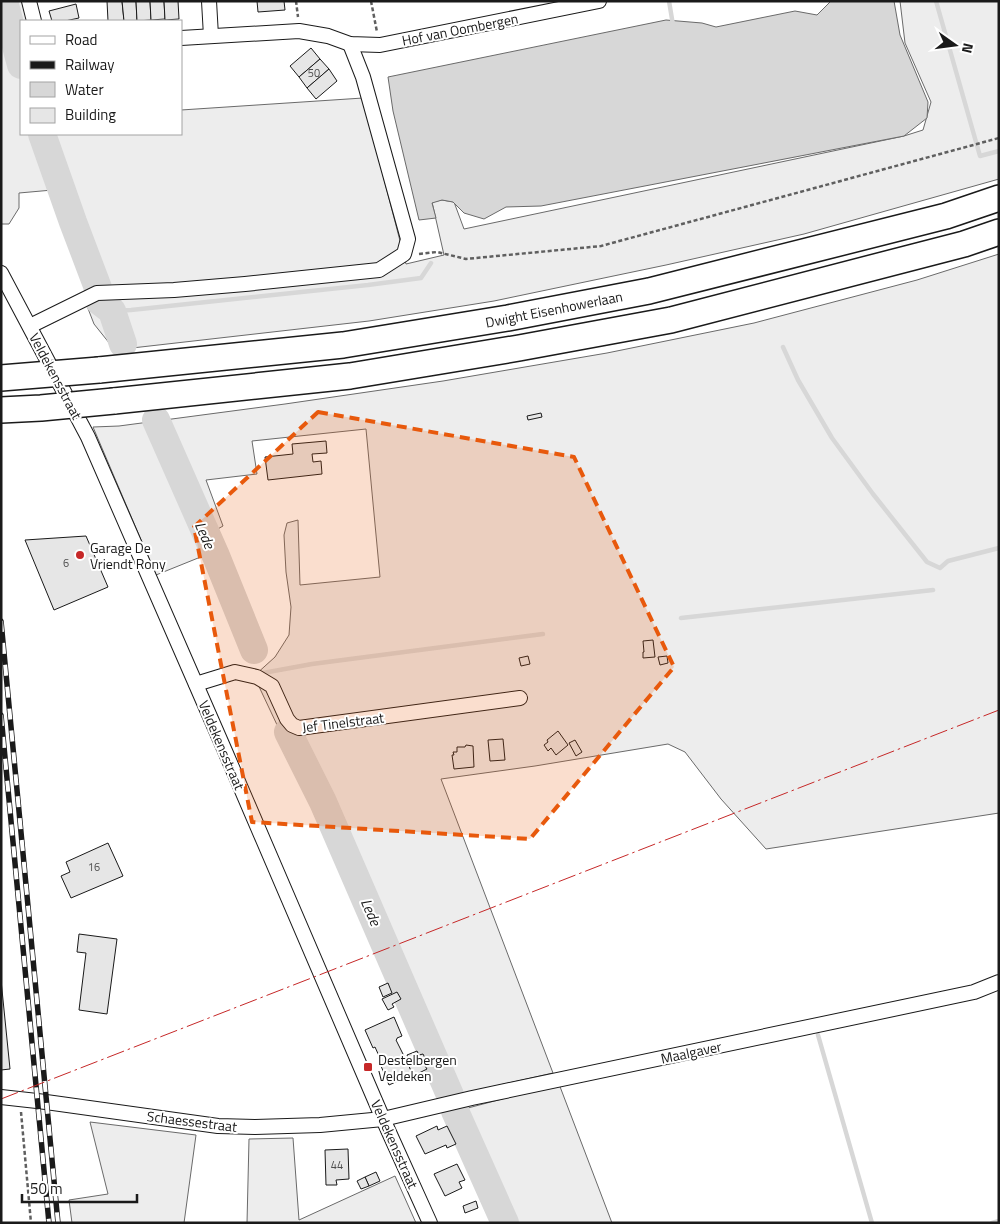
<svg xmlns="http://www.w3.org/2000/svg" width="1000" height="1224" font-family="'Titillium Web',sans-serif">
  <rect width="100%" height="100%" fill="#fff"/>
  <g fill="#ededed" stroke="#6a6a6a">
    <polygon points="1,1 23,1 28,21 21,21 21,134 181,134 181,110 363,98 406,264 444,255 432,202 442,200 454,202 464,229 904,136 923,130 931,102 905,43 900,1 999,1 999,179 804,234 666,265 494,301 369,321 132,348 114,349 94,324 87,306 75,188 19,193 19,208 9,224 1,224"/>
    <polygon points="999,254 999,813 766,849 721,799 685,752 668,744 535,766 441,779 553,1073 438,1099 311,797 254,676 275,657 289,635 291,607 286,572 284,535 287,523 298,520 300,585 380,577 366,429 252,441 257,474 206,480 223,526 202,538 208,554 156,575 93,427 119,426 285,404 443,381 607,353 754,323 917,280"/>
    <polygon points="559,1084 612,1223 498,1223 449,1113"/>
    <polygon points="90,1122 196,1135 184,1223 72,1223 69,1200 108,1194"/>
    <polygon points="293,1138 299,1220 395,1176 416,1223 247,1223 249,1139"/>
  </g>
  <polygon fill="#d7d7d7" stroke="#6a6a6a" points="831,1 894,1 900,35 928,102 927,118 904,136 541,206 506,207 484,219 464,213 453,202 442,200 432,203 436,218 419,220 393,111 388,77 666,20 702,23 716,27 795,11 817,15"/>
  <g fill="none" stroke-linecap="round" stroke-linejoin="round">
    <g stroke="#d7d7d7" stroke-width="4.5">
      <polyline points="669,1 673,25"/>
      <polyline points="936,1 980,156 999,151"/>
      <polyline points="112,311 131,310 368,285 421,278 431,263"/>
      <polyline points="783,347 798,380 832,438 873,494 927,562 940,568 948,561 999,548"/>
      <polyline points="681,618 933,590"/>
      <polyline points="263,673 312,664 543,634"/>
      <polyline points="818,1035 872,1223"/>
      <polyline points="992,1223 999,1221"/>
    </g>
    <g stroke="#d7d7d7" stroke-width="28">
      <polyline points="4,1 21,65"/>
      <polyline points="42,134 73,222 98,288"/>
      <polyline points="99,301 112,311 123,344"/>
      <polyline points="156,420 216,556 254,650"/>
      <polyline points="288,732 323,802 450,1095"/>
      <polyline points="455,1111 505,1223"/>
    </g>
  </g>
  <g fill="#e6e6e6" stroke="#1a1a1a">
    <polygon points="107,1 122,1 124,21 108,21"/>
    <polygon points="122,1 136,1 137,21 124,21"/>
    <polygon points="136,1 150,1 151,20 137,21"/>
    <polygon points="150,1 164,1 165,19 151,20"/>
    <polygon points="164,1 178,1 179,19 165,20"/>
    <polygon points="257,1 284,1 285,10 258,12"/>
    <polygon points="76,4 79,18 65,21 52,21 49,11"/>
    <polygon points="311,48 320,59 299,77 290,66"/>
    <polygon points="320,59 329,69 307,88 299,77"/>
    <polygon points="329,69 337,81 316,99 307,88"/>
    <polygon points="541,413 542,417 528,420 527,416"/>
    <polygon points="326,441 327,453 312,454 313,462 321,461 322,474 268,480 265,457 293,454 292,444"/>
    <polygon points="86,536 108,587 54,610 25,540"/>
    <polygon points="653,640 655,657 643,658 643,652 644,652 643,641"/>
    <polygon points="528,656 530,664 521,666 519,658"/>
    <polygon points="667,656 668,663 660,665 658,657"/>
    <polygon points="558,731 568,745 556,755 551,748 548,751 544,745 548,742 547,740"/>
    <polygon points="503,739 505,760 490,761 488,740"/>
    <polygon points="575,740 582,752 576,756 569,743"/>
    <polygon points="466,745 473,746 474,767 454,769 452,755 454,755 453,752 457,752 457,747 465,747"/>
    <polygon points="108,843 123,876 71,898 61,876 70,872 66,862"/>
    <polygon points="79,934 117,939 107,1014 79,1010 86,953 77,952"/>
    <polygon points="1,980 10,1069 1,1070"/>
    <polygon points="388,983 392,993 383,997 379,987"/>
    <polygon points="397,992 401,999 392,1004 394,1007 388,1010 382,999"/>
    <polygon points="394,1017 402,1036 397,1038 397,1039 396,1040 413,1074 389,1085 381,1066 383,1065 375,1047 373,1048 365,1030"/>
    <polygon points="417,1051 419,1055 423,1054 428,1064 425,1066 427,1069 413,1076 407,1061 409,1060 407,1055"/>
    <polygon points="437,1126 438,1130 447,1126 456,1144 447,1148 446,1145 425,1154 416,1136"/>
    <polygon points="348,1149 349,1179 336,1180 337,1185 326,1185 325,1150"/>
    <polygon points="457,1164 465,1180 459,1182 462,1188 445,1196 434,1174"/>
    <polygon points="376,1172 380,1181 369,1186 365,1177"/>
    <polygon points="365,1177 369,1186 361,1189 357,1181"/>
    <polygon points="476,1201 478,1208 465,1213 463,1206"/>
  </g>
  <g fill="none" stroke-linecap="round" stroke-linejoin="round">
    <g stroke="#1a1a1a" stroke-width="16">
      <g id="street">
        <polyline points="29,1 34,21"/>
        <polyline points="209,1 211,36"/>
        <polyline points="181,38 299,31 328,36 350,44 380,45 599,1"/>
        <polyline points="1,273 88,437 225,751 383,1119 430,1223"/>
        <polyline points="30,326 97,293 174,290 245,284 379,270 404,254 408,239 363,77 350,44"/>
        <polyline points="196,684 235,672 257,677 272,686 287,719 292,725 299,728 520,698"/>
        <polyline points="1,1097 46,1102 218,1126 255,1127 320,1125 383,1119 472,1098 974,992 999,982"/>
      </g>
    </g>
    <g stroke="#1a1a1a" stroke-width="28">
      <g id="highway">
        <polyline points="99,370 343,345 508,318 649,291 946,216 999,198"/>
        <polyline points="114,401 350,376 519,348 671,320 964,244 999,232"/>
      </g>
    </g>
    <g stroke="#5f5f5f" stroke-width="2.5" stroke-dasharray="4 2.5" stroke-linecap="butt">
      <polyline points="296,1 298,17"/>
      <polyline points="371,1 377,32"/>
      <polyline points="419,254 437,252 466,259 601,246 999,138"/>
      <polyline points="21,1112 31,1223"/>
    </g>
    <use href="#street" stroke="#fff" stroke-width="14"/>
    <use href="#highway" stroke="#fff" stroke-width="25"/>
    <g stroke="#1a1a1a" stroke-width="5.5">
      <g id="rail">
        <polyline points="1,621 58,1223"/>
        <polyline points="1,715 49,1223"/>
      </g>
    </g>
    <use href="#rail" stroke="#fff" stroke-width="4" stroke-dasharray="11" stroke-linecap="butt"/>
    <g stroke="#1a1a1a" stroke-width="28" stroke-linecap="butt">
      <g id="highway-bridge">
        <polyline points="1,378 99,370"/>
        <polyline points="1,410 41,408 114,401"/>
      </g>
    </g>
    <use href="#highway-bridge" stroke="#fff" stroke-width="25"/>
    <polyline stroke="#c62828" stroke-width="1" stroke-dasharray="18 4 2.5 4" stroke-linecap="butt" points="1,1099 999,710"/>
  </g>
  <path fill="#e8590c" fill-opacity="0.2" stroke="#e8590c" stroke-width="4" stroke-dasharray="10 6" stroke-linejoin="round" d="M318 412 574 457 674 667 530 839 252 822 194 527Z"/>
  <g fill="#c62828" stroke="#fff" stroke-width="2">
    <circle cx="80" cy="555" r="5"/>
    <rect x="363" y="1062" width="10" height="10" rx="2.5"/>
  </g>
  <g text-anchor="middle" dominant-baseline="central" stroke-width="4" stroke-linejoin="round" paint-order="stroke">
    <g font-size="11" fill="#4d4d4d">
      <text x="314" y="73">50</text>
      <text x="66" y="563">6</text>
      <text x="94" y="867">16</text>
      <text x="337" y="1165">44</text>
    </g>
    <g font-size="14" fill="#1a1a1a" stroke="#fff">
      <text transform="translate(460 29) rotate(-11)">Hof van Oombergen</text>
      <text transform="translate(554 309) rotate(-11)">Dwight Eisenhowerlaan</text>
      <text transform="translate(56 376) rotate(62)">Veldekensstraat</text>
      <text transform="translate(343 722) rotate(-7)">Jef Tinelstraat</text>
      <text transform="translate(222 745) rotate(67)">Veldekensstraat</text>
      <text transform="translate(691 1052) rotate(-12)">Maalgaver</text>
      <text transform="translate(192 1121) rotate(7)">Schaessestraat</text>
      <text transform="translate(395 1144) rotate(66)">Veldekensstraat</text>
    </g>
    <g font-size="14" fill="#1a1a1a" stroke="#fff" text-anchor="start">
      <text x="90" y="547">Garage De<tspan x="90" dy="16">Vriendt Rony</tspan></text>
      <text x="378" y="1059">Destelbergen<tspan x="378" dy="16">Veldeken</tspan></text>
    </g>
    <g font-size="15" font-style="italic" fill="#1a1a1a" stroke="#fff">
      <text transform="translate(205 535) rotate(67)">Lede</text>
      <text transform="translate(371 912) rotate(67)">Lede</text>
    </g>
  </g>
  <rect width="1000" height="1224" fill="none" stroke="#1a1a1a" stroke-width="5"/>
  <rect x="20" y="20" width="162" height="115" fill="#ffffff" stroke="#a3a3a3"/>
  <rect x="30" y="36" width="25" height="8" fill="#ffffff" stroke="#a3a3a3"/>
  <text x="65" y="45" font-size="15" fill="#1a1a1a">Road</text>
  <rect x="30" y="61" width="25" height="8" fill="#1a1a1a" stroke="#a3a3a3"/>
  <text x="65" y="70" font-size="15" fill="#1a1a1a">Railway</text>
  <rect x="30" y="82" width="25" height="15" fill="#d7d7d7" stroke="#a3a3a3"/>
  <text x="65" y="95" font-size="15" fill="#1a1a1a">Water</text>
  <rect x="30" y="108" width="25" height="15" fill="#e6e6e6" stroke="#a3a3a3"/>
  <text x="65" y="120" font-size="15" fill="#1a1a1a">Building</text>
  <g transform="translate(955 45) rotate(104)" stroke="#ffffff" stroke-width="4" paint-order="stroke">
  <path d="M0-4L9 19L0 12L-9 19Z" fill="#1a1a1a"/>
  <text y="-8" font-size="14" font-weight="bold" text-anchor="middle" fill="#1a1a1a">N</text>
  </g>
  <path d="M22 1194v8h115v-8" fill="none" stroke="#1a1a1a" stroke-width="2.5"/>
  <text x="30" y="1194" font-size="15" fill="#1a1a1a" stroke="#ffffff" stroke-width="4" paint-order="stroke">50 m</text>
</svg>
